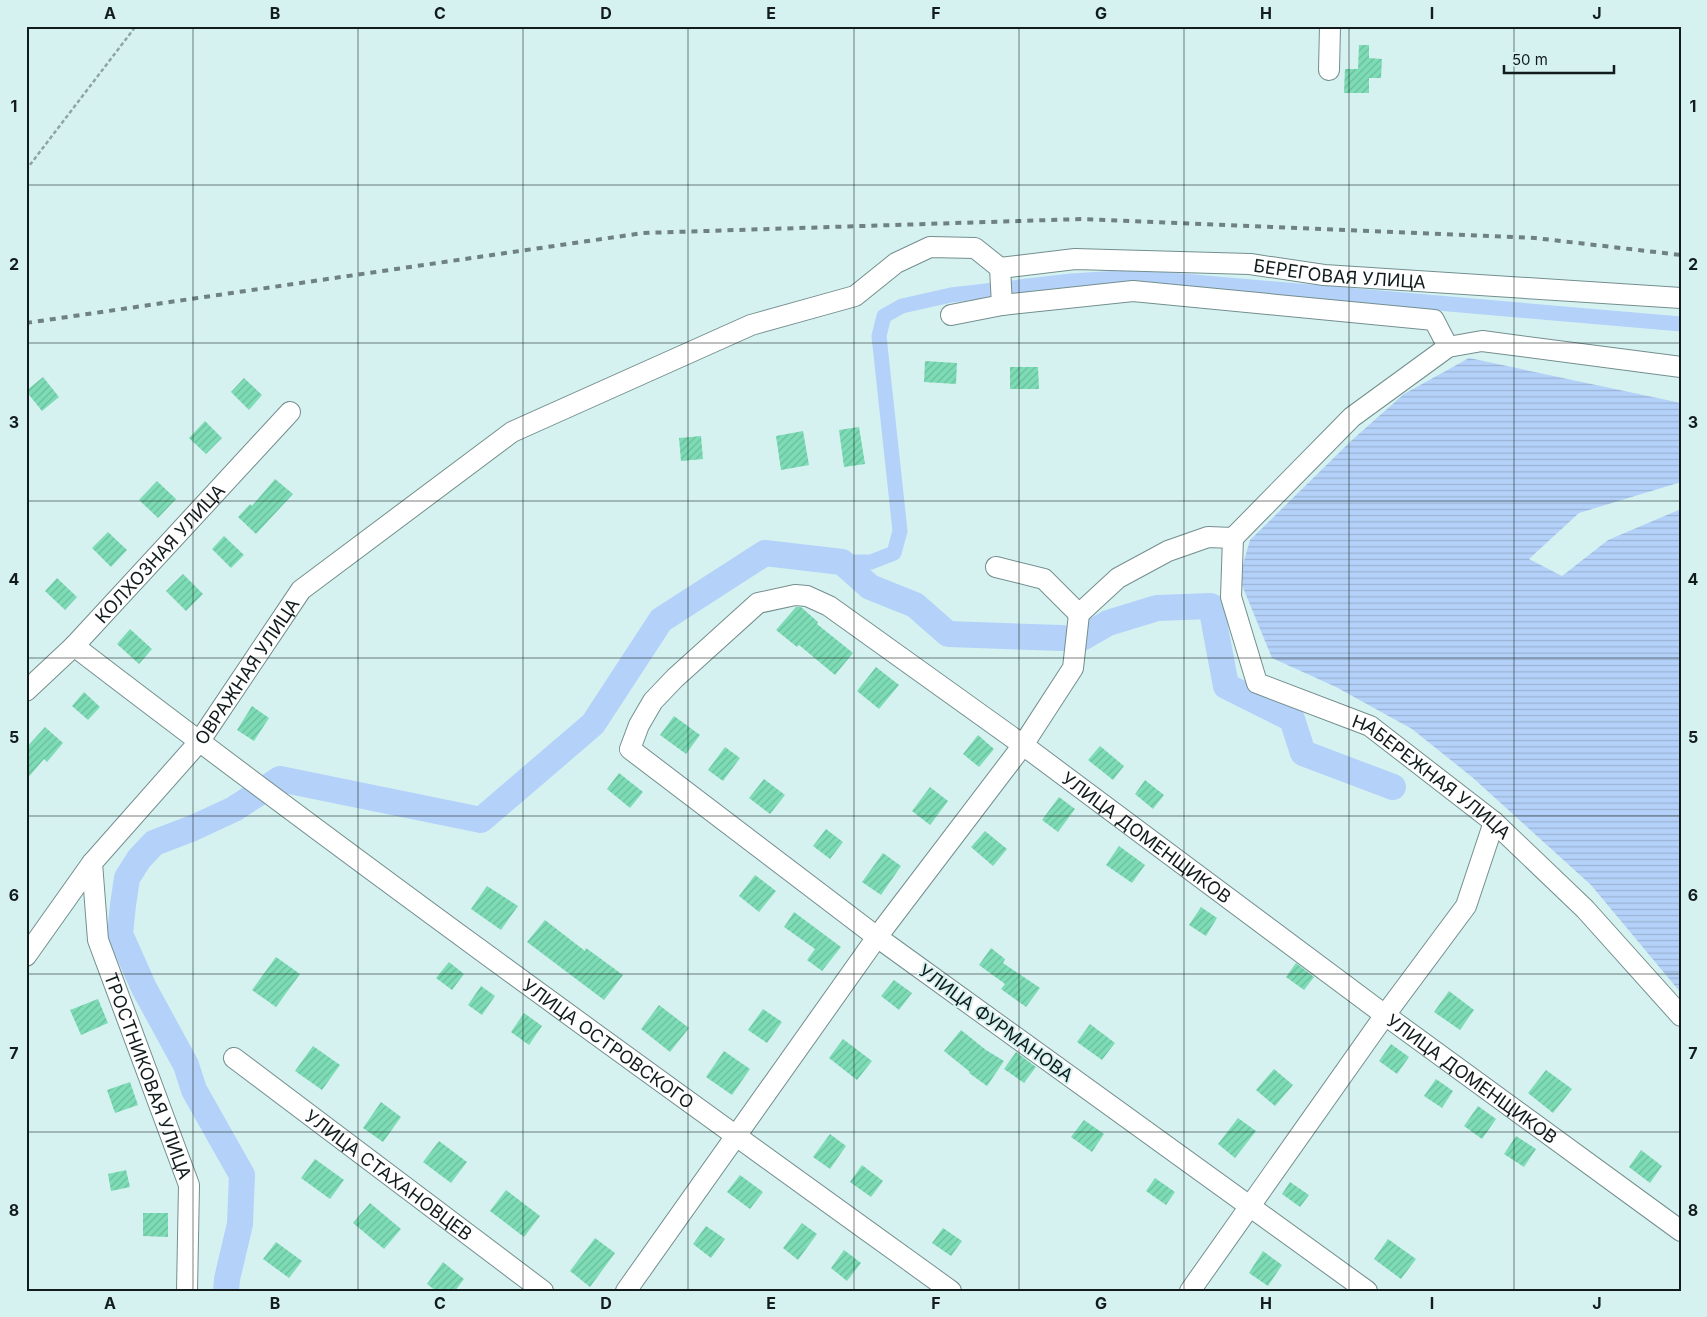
<svg xmlns="http://www.w3.org/2000/svg" width="1707" height="1317" font-family="Inter,sans-serif">
  <defs>
    <pattern id="water-rules" width="6" height="5" patternUnits="userSpaceOnUse" patternTransform="scale(1.25)"><rect width="6" height="5" fill="#b4d1f9"/><path d="M0 2.5h6" fill="none" stroke="#9ab3d5"/></pattern>
    <pattern id="building-hatch" width="6" height="6" patternUnits="userSpaceOnUse" patternTransform="scale(1.25)"><rect width="6" height="6" fill="#7ddcb5"/><path d="M-1 1l2-2M0 6l6-6M5 7l2-2" fill="none" stroke="#6bbc9b"/></pattern>
  </defs>
  <rect width="100%" height="100%" fill="#d5f2f1"/>
  <polygon fill="url(#water-rules)" points="1469,358 1681,403 1681,482 1579,513 1529,559 1562,576 1608,540 1681,509 1681,993 1591,885 1472,777 1412,729 1336,687 1272,658 1239,578 1250,540 1352,440 1404,394"/>
  <g fill="none" stroke-linecap="round" stroke-linejoin="round">
    <polyline stroke="#b4d1f9" stroke-width="15" points="842,562 871,562 894,553 900,531 879,336 884,316 902,306 951,295 1071,281 1136,277 1681,324"/>
    <g stroke="#b4d1f9" stroke-width="26">
      <polyline points="1082,638 1108,623 1157,608 1211,606 1226,686 1292,719 1303,753 1393,787"/>
      <polyline points="226,1291 227,1279 240,1224 242,1175 194,1090 186,1065 144,988 120,934 123,905 127,878 139,859 154,843 193,828 234,809 280,779 481,820 593,724 661,620 765,553 842,562 870,587 915,605 948,634 1062,638"/>
    </g>
  </g>
  <g fill="url(#building-hatch)">
    <polygon points="1359,45 1369,45 1369,58 1382,59 1381,78 1369,78 1369,93 1344,93 1345,69 1358,69"/>
    <polygon points="925,361 957,363 956,384 924,382"/>
    <polygon points="1010,367 1038,367 1039,389 1010,389"/>
    <polygon points="43,377 59,397 42,411 26,391"/>
    <polygon points="244,378 262,395 249,410 231,392"/>
    <polygon points="205,421 222,438 206,454 189,438"/>
    <polygon points="859,427 865,464 844,467 839,430"/>
    <polygon points="803,431 809,465 781,470 776,436"/>
    <polygon points="701,436 703,459 681,461 679,438"/>
    <polygon points="275,479 293,494 256,534 238,517 250,504 252,506"/>
    <polygon points="157,481 176,499 158,518 139,500"/>
    <polygon points="108,532 127,550 111,567 92,548"/>
    <polygon points="224,536 244,555 231,568 212,549"/>
    <polygon points="183,574 203,594 186,611 166,591"/>
    <polygon points="57,578 77,597 65,610 45,591"/>
    <polygon points="796,607 801,607 818,622 817,624 853,653 835,675 799,645 797,647 776,630"/>
    <polygon points="130,629 152,649 139,664 117,644"/>
    <polygon points="876,667 899,685 879,709 857,691"/>
    <polygon points="84,692 100,707 88,720 72,706"/>
    <polygon points="252,706 269,718 254,741 237,730"/>
    <polygon points="674,716 700,735 686,754 660,735"/>
    <polygon points="45,727 63,743 47,762 44,759 26,780 26,748"/>
    <polygon points="978,735 994,749 979,767 963,754"/>
    <polygon points="1100,746 1124,766 1113,780 1088,760"/>
    <polygon points="725,747 740,758 723,781 708,770"/>
    <polygon points="619,773 643,792 630,808 607,789"/>
    <polygon points="764,779 785,795 770,814 749,798"/>
    <polygon points="1145,780 1164,795 1153,809 1135,794"/>
    <polygon points="930,787 948,801 930,825 912,811"/>
    <polygon points="1059,797 1075,809 1058,832 1042,820"/>
    <polygon points="826,829 843,842 830,859 813,846"/>
    <polygon points="985,831 1007,849 993,866 971,847"/>
    <polygon points="1119,846 1145,865 1132,883 1106,865"/>
    <polygon points="883,853 901,866 881,895 862,882"/>
    <polygon points="755,875 776,891 759,912 739,896"/>
    <polygon points="487,886 518,906 501,930 471,909"/>
    <polygon points="1201,907 1217,918 1206,936 1189,925"/>
    <polygon points="794,912 841,947 822,971 807,960 815,949 784,927"/>
    <polygon points="545,920 585,951 586,948 623,975 604,1000 527,942"/>
    <polygon points="991,948 1005,959 1003,963 1040,988 1026,1007 1001,989 1005,984 979,965"/>
    <polygon points="276,957 300,974 276,1007 252,990"/>
    <polygon points="449,962 464,974 452,990 436,978"/>
    <polygon points="1296,963 1314,977 1304,990 1286,977"/>
    <polygon points="894,980 912,993 899,1010 881,996"/>
    <polygon points="481,986 495,996 482,1015 468,1005"/>
    <polygon points="1449,991 1474,1010 1460,1030 1434,1012"/>
    <polygon points="98,999 108,1023 81,1035 70,1010"/>
    <polygon points="659,1005 689,1028 670,1052 641,1029"/>
    <polygon points="763,1009 782,1022 767,1043 748,1030"/>
    <polygon points="524,1013 542,1026 529,1045 511,1032"/>
    <polygon points="1090,1024 1115,1043 1102,1060 1077,1042"/>
    <polygon points="961,1030 986,1050 1004,1061 987,1086 969,1073 970,1072 944,1051"/>
    <polygon points="843,1039 872,1061 857,1080 829,1058"/>
    <polygon points="1391,1044 1409,1057 1397,1074 1379,1061"/>
    <polygon points="313,1046 340,1065 322,1090 295,1071"/>
    <polygon points="724,1051 750,1069 732,1095 706,1077"/>
    <polygon points="1016,1052 1036,1067 1024,1083 1004,1069"/>
    <polygon points="1274,1069 1293,1085 1275,1106 1256,1090"/>
    <polygon points="1546,1070 1572,1089 1553,1113 1528,1093"/>
    <polygon points="1436,1079 1453,1091 1442,1108 1424,1096"/>
    <polygon points="130,1082 138,1105 115,1113 107,1090"/>
    <polygon points="381,1102 401,1117 383,1142 363,1128"/>
    <polygon points="1478,1106 1496,1119 1482,1139 1464,1126"/>
    <polygon points="1238,1118 1256,1131 1235,1158 1218,1144"/>
    <polygon points="1084,1120 1104,1134 1092,1152 1071,1137"/>
    <polygon points="830,1134 846,1146 830,1169 813,1157"/>
    <polygon points="1516,1136 1536,1149 1524,1167 1504,1154"/>
    <polygon points="439,1141 467,1162 451,1183 423,1162"/>
    <polygon points="1641,1150 1662,1166 1650,1183 1629,1167"/>
    <polygon points="315,1159 344,1180 330,1199 301,1178"/>
    <polygon points="862,1165 883,1181 871,1197 850,1182"/>
    <polygon points="126,1170 130,1187 111,1191 108,1174"/>
    <polygon points="740,1175 763,1192 750,1209 727,1192"/>
    <polygon points="1155,1178 1175,1192 1166,1205 1146,1191"/>
    <polygon points="1290,1182 1309,1195 1300,1207 1282,1194"/>
    <polygon points="506,1190 540,1216 524,1237 490,1211"/>
    <polygon points="370,1203 401,1229 384,1249 353,1223"/>
    <polygon points="143,1213 168,1213 168,1237 143,1236"/>
    <polygon points="802,1223 817,1234 798,1260 783,1248"/>
    <polygon points="706,1226 725,1239 711,1258 693,1244"/>
    <polygon points="943,1228 962,1241 951,1256 932,1243"/>
    <polygon points="595,1238 615,1253 590,1287 570,1271"/>
    <polygon points="1388,1239 1416,1259 1401,1279 1374,1259"/>
    <polygon points="276,1242 302,1261 289,1278 263,1259"/>
    <polygon points="844,1250 861,1263 847,1281 831,1268"/>
    <polygon points="1263,1251 1282,1265 1268,1286 1249,1273"/>
    <polygon points="443,1262 464,1279 455,1291 436,1291 427,1284"/>
  </g>
  <g fill="none" stroke-linecap="round" stroke-linejoin="round">
    <g stroke="#748e8e" stroke-width="22">
      <g id="minor">
        <polyline points="1329,70 1330,26"/>
        <path id="s1" d="M1000 268 1075 259 1250 264 1324 275 1681 298"/>
        <polyline points="951,315 1002,305 1133,291 1434,320 1448,347"/>
        <path id="s2" d="M1233 538 1231 597 1257 683 1370 726 1494 822 1585 909 1681 1016"/>
        <polyline points="996,567 1044,579 1079,614"/>
        <path id="s3" d="M74 646C362 867 657 1079 951 1291"/>
        <path id="s4" d="M26 691 74 646 290 412"/>
        <path id="s5" d="M92 863 98 940 189 1185 187 1291"/>
        <path id="s6" d="M26 956 92 863 199 742 301 590 512 432 751 325 855 296 896 263 930 247 975 248 1000 268 1002 305"/>
        <path id="s7" d="M234 1058 543 1291"/>
        <polyline points="626,1291 877,937 1023,745 1073,668 1079,614 1118,578 1168,551 1208,537 1233,538 1352,417 1448,347 1482,341 1681,367"/>
        <polyline points="1190,1291 1385,1015 1466,906 1494,822"/>
        <path id="s8" d="M1367 1291 877 937 630 749 639 725 653 701 675 678 758 603 795 595 807 596 829 606 1023 745 1385 1015 1681 1231"/>
      </g>
    </g>
    <polyline stroke="#8fa5a5" stroke-width="2.5" stroke-dasharray="4 2.5" stroke-linecap="butt" points="26,170 136,26"/>
    <use href="#minor" stroke="#fff" stroke-width="20"/>
    <polyline stroke="#6f8281" stroke-width="4" stroke-dasharray="6 6" stroke-linecap="butt" points="26,323 643,233 1082,219 1535,238 1681,255"/>
  </g>
  <path fill="none" stroke="#121c1c" stroke-width="1" stroke-opacity="0.55" d="M193 26V1291M358 26V1291M523 26V1291M688 26V1291M854 26V1291M1019 26V1291M1184 26V1291M1349 26V1291M1514 26V1291M26 185H1681M26 343H1681M26 501H1681M26 658H1681M26 816H1681M26 974H1681M26 1132H1681"/>
  <g text-anchor="middle" dominant-baseline="central" stroke-width="4" stroke-linejoin="round" paint-order="stroke">
    <g font-size="18" fill="#121c1c" stroke="#d5f2f1">
      <text stroke="none"><textPath href="#s1" startOffset="341">БЕРЕГОВАЯ УЛИЦА</textPath></text>
      <text stroke="none"><textPath href="#s4" startOffset="192">КОЛХОЗНАЯ УЛИЦА</textPath></text>
      <text stroke="none"><textPath href="#s6" startOffset="361">ОВРАЖНАЯ УЛИЦА</textPath></text>
      <text stroke="none"><textPath href="#s2" startOffset="349">НАБЕРЕЖНАЯ УЛИЦА</textPath></text>
      <text stroke="none"><textPath href="#s8" startOffset="1579">УЛИЦА ДОМЕНЩИКОВ</textPath></text>
      <text transform="translate(996 1023) rotate(36)">УЛИЦА ФУРМАНОВА</text>
      <text stroke="none"><textPath href="#s3" startOffset="666">УЛИЦА ОСТРОВСКОГО</textPath></text>
      <text stroke="none"><textPath href="#s5" startOffset="222">ТРОСТНИКОВАЯ УЛИЦА</textPath></text>
      <text stroke="none"><textPath href="#s8" startOffset="1984">УЛИЦА ДОМЕНЩИКОВ</textPath></text>
      <text stroke="none"><textPath href="#s7" startOffset="194">УЛИЦА СТАХАНОВЦЕВ</textPath></text>
    </g>
  </g>
  <rect width="1707" height="1317" fill="none" stroke="#d5f2f1" stroke-width="55"/>
  <path d="M1504 65v8h110v-8" fill="none" stroke="#121c1c" stroke-width="2.5"/>
  <text x="1512" y="65" font-size="15" fill="#121c1c" stroke="#d5f2f1" stroke-width="4" paint-order="stroke">50 m</text>
  <rect x="28" y="28" width="1652" height="1262" fill="none" stroke="#121c1c" stroke-width="2"/>
  <g font-size="16" text-anchor="middle" font-weight="bold" fill="#121c1c">
    <text x="110" y="19">A</text>
    <text x="275" y="19">B</text>
    <text x="440" y="19">C</text>
    <text x="606" y="19">D</text>
    <text x="771" y="19">E</text>
    <text x="936" y="19">F</text>
    <text x="1101" y="19">G</text>
    <text x="1266" y="19">H</text>
    <text x="1432" y="19">I</text>
    <text x="1597" y="19">J</text>
    <text x="14" y="112">1</text>
    <text x="1693" y="112">1</text>
    <text x="14" y="270">2</text>
    <text x="1693" y="270">2</text>
    <text x="14" y="428">3</text>
    <text x="1693" y="428">3</text>
    <text x="14" y="585">4</text>
    <text x="1693" y="585">4</text>
    <text x="14" y="743">5</text>
    <text x="1693" y="743">5</text>
    <text x="14" y="901">6</text>
    <text x="1693" y="901">6</text>
    <text x="14" y="1059">7</text>
    <text x="1693" y="1059">7</text>
    <text x="14" y="1216">8</text>
    <text x="1693" y="1216">8</text>
    <text x="110" y="1309">A</text>
    <text x="275" y="1309">B</text>
    <text x="440" y="1309">C</text>
    <text x="606" y="1309">D</text>
    <text x="771" y="1309">E</text>
    <text x="936" y="1309">F</text>
    <text x="1101" y="1309">G</text>
    <text x="1266" y="1309">H</text>
    <text x="1432" y="1309">I</text>
    <text x="1597" y="1309">J</text>
  </g>
</svg>
